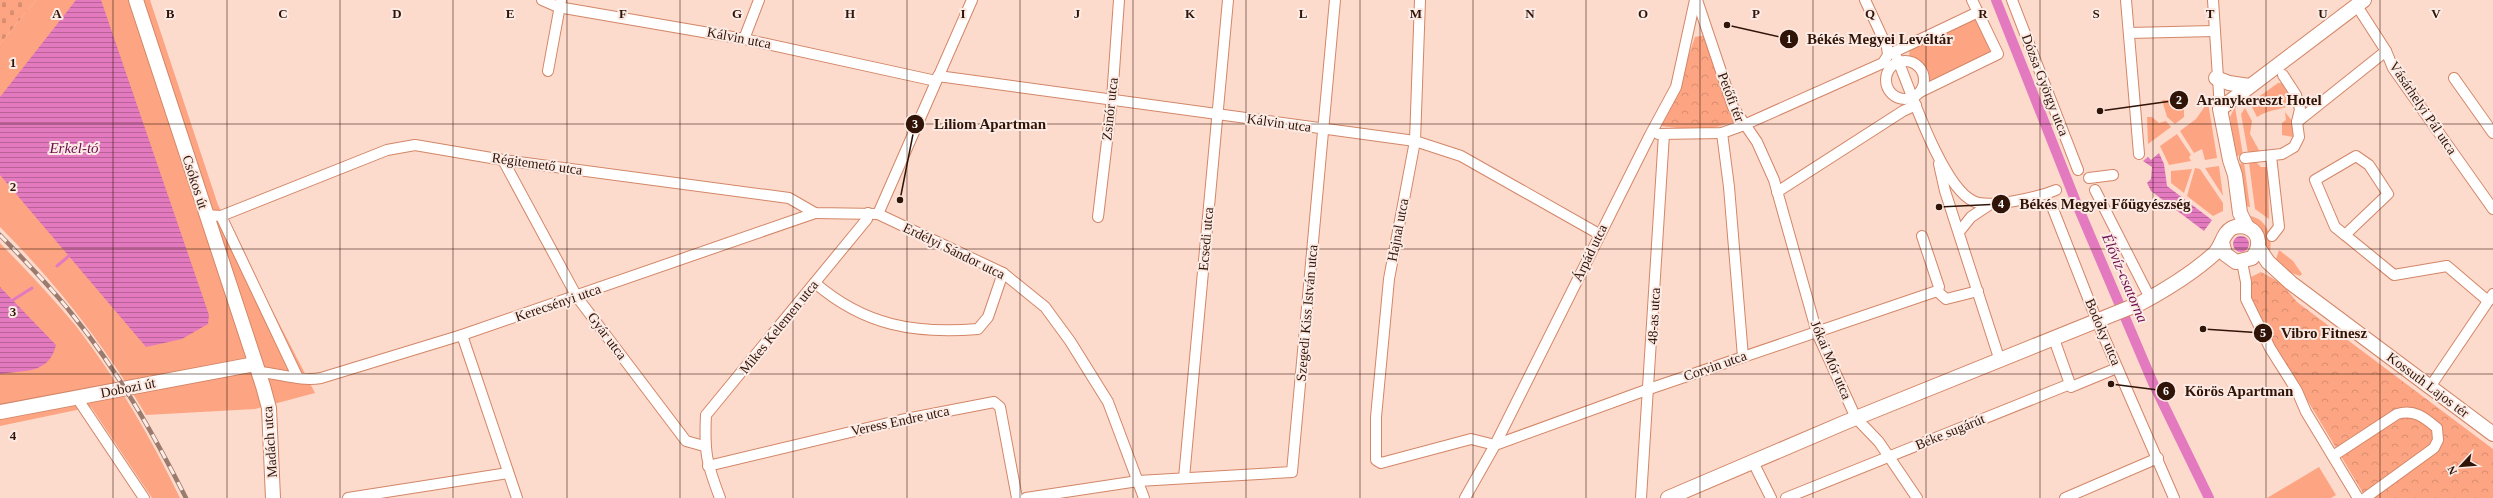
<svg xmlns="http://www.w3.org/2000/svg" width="2493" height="498" font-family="'Times New Roman',serif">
  <defs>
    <pattern id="cemetery-stones" width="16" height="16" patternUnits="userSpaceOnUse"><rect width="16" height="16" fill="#fda583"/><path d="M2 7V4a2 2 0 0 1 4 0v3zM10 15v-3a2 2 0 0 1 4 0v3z" fill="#d98d70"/></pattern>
    <pattern id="park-crowns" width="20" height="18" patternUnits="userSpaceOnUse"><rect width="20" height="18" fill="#fda583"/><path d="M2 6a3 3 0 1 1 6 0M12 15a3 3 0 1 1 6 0" fill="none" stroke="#d98d70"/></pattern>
    <pattern id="water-rules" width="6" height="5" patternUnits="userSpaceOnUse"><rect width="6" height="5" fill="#e379be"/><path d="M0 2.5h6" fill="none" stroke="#b96298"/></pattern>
  </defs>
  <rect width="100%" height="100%" fill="#fcdacc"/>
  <g fill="#fda583">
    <path d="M36 0H150L218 205 315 393 255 409 146 415C105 346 57 284 0 227V44Z"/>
    <polygon points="1978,12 1998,54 1923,88 1922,71 1908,62 1910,48"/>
    <path d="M2278 83H2282L2293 104C2280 111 2269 109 2257 117L2250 103Z"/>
    <polygon points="2162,100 2184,100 2184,117 2175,124 2167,117"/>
    <polygon points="2208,102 2217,158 2205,160 2202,149 2194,153 2180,131 2196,119"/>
    <polygon points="2235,107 2243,155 2236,156 2230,117"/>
    <polygon points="2245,108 2252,121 2250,134 2260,152 2248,153 2241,114"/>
    <polygon points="2285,112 2293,122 2293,137 2282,135 2282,123 2286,120"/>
    <polygon points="2147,117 2152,117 2159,123 2166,121 2171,127 2148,144"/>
    <polygon points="2177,134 2191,155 2189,157 2191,161 2169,165 2160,146"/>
    <polygon points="2256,162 2261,167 2268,167 2269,219 2255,209 2249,163"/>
    <polygon points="2244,163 2250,207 2244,206 2238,164"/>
    <polygon points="2219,166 2223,196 2205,168"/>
    <polygon points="2195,168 2200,169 2223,203 2223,211 2213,216 2187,196"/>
    <polygon points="2192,169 2184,193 2171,183 2171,171"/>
    <path d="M2249 216C2268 218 2274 240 2269 255L2265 242Z"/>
    <path d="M0 243C26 270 52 297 76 326 117 379 151 438 180 498H152L91 407 0 426Z"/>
    <polygon points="2279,250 2293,261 2302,274 2300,276 2289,272 2275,262"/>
    <polygon points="2319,467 2336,495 2331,498 2267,498"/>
  </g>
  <polygon fill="url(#cemetery-stones)" points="0,0 36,0 0,44"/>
  <g fill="url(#park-crowns)">
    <polygon points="1706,35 1737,121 1703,131 1660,126 1676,92 1695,37"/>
    <polygon points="2261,272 2281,283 2297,302 2493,449 2493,498 2366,498 2248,301 2247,279"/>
  </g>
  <g fill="url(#water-rules)">
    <polygon points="76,0 101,0 209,315 208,324 182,339 146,347 0,175 0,97"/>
    <polygon points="2159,153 2164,164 2167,186 2212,220 2204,231 2151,191 2147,183 2151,179 2152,167 2143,161 2148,157 2151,160"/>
    <circle cx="2241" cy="244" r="8"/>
    <path d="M0 287 56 345C49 374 26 370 0 374Z"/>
  </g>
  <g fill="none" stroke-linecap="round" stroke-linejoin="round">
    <g stroke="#e379be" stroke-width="3">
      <polyline points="57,266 70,255"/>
      <polyline points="13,300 32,288"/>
    </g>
    <polyline stroke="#e379be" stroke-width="10" points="1996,0 2078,207 2153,383 2209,498"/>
    <g stroke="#d38667" stroke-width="12">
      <g id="street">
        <polyline points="542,0 558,7 744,39 936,81"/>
        <polyline points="1420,0 1415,141 1389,279 1376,417 1376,460 1381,463 1471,439 1495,445 1649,389 1937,291 1939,287 1922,236"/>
        <polyline points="1697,0 1733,107 1757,142 1774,180 1817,333 1856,418 1879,442 1917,498"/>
        <polyline points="2012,0 2078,170"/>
        <polyline points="2126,0 2139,154"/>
        <polyline points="2213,0 2220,109"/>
        <polyline points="2357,6 2386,51 2393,68 2493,209"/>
        <polyline points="2129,33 2214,31"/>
        <polyline points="744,39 759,0"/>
        <polyline points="1894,52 1978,12"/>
        <path d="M1897 58C1911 92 1942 186 1973 201 1989 209 2039 197 2056 190"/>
        <circle cx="1905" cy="80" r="19"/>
        <polyline points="548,71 561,0"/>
        <polyline points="938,76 1415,141 1461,156 1599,234"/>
        <polyline points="2454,78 2493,133"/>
        <polyline points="1920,92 1998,54 1972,0"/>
        <polyline points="2297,122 2386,51"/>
        <polyline points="1722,133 1729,187 1743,357"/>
        <polyline points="1658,134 1722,133 1744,125 1883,63 1888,55 1887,47 1865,0"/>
        <polyline points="2271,156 2279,227 2272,236"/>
        <polygon points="2356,156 2369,165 2388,194 2345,235 2335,227 2315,180"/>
        <polyline points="2245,158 2282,154 2294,147 2299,137 2297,122 2300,109 2296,95 2283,75"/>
        <polyline points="503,160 577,297 686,441 704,446"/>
        <polyline points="1939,164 1945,191 2000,361"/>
        <polyline points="2089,178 2113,175"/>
        <polyline points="2095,190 2150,298"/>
        <polyline points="1777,192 1903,111 1916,105"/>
        <polyline points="2053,209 2097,321 2174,498"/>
        <polyline points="878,214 972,0"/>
        <polyline points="205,215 221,216 387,150 415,145 503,160 789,198 815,213 878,214 1003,273 1045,307 1070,341 1108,402 1144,498"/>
        <polyline points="221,216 298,378"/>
        <polyline points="1098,217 1112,99 1119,0"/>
        <polyline points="1959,232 1971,217 1989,205"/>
        <polyline points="2345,235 2394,275 2447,266 2488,301"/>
        <polyline points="2242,262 2246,282 2246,299 2270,348 2297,391 2306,412 2358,498"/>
        <path d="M815 283C865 326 915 334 978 329L988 317 1003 273"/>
        <polyline points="1937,291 1946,299 1978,291"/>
        <polyline points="462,335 517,498"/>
        <path d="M258 372C279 373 300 382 321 378L462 335 815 213"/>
        <polyline points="2070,384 2071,387 2117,368"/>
        <polyline points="2430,387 2493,294"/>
        <polyline points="77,398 144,498"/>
        <path d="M2333 456 2397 414C2414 409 2424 417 2437 428L2438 440 2434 448 2365 498"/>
        <polyline points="1753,462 1771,498"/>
        <polyline points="708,466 901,420 994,402 1000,407 1017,498"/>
        <polyline points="1184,478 1228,0"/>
        <polyline points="348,498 508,473"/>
        <path d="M720 498C707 464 704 453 706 415L867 219 868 213"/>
        <polyline points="1026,498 1138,481 1292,472 1335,0"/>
        <polyline points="1465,498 1495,445 1650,135 1676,87 1695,0"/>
        <polyline points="1641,498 1664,134"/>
        <polyline points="1786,498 2070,384 2054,339"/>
        <polyline points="2065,498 2158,458"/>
      </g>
    </g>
    <g stroke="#d38667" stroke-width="16">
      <g id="secondary">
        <polyline points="136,0 263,386 269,408 273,498"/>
        <polyline points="2216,78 2229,83 2249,86"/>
        <polyline points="2247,227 2240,213 2235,175 2230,160 2220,109 2364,0"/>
        <polyline points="2258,247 2268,262 2291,283 2493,434"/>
        <polyline points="0,412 255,364"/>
        <path d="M1668 498 1846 422 2141 303C2167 289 2193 273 2215 253 2222 245 2223 233 2232 228 2243 223 2257 229 2258 241 2259 248 2256 253 2252 258L2236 262 2225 254 2222 242"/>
      </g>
    </g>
    <use href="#street" stroke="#fff" stroke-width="10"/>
    <use href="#secondary" stroke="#fff" stroke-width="14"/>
    <g stroke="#9b7b6e" stroke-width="4.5">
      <path id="rail" d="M0 235C25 261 50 286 72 314 118 371 153 433 186 498"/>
    </g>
    <use href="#rail" stroke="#fcebe4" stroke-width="3" stroke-dasharray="9" stroke-linecap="butt"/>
  </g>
  <path fill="none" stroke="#311408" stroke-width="1" stroke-opacity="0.55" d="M113 0V498M227 0V498M340 0V498M453 0V498M567 0V498M680 0V498M793 0V498M907 0V498M1020 0V498M1133 0V498M1246 0V498M1360 0V498M1473 0V498M1586 0V498M1700 0V498M1813 0V498M1926 0V498M2040 0V498M2153 0V498M2266 0V498M2380 0V498M0 124H2493M0 249H2493M0 374H2493"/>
  <g text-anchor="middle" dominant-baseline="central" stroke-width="4" stroke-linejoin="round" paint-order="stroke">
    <g font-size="14" fill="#311408" stroke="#fcebe4">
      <text transform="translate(739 38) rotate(11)">Kálvin utca</text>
      <text transform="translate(2045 85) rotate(69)">Dózsa György utca</text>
      <text transform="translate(1731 97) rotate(69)">Petőfi tér</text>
      <text transform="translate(2423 108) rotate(56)">Vásárhelyi Pál utca</text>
      <text transform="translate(1110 109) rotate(-84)">Zsinór utca</text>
      <text transform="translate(1279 123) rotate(8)">Kálvin utca</text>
      <text transform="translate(537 164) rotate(8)">Régitemető utca</text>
      <text transform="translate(195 182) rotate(72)">Csókos út</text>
      <text transform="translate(1398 230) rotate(-79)">Hajnal utca</text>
      <text transform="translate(1206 239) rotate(-85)">Ecsedi utca</text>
      <text transform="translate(954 251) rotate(26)">Erdélyi Sándor utca</text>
      <text transform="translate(1590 253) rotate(-64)">Árpád utca</text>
      <text transform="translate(558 303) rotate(-19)">Kerecsényi utca</text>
      <text transform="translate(1307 313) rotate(-85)">Szegedi Kiss István utca</text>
      <text transform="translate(1654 316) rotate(-87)">48-as utca</text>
      <text transform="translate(779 327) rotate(-51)">Mikes Kelemen utca</text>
      <text transform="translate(2103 332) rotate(67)">Bodoky utca</text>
      <text transform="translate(607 336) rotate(53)">Gyár utca</text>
      <text transform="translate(1831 360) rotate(67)">Jókai Mór utca</text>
      <text transform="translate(1715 366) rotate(-19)">Corvin utca</text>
      <text transform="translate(2428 385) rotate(37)">Kossuth Lajos tér</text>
      <text transform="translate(128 388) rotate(-11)">Dobozi út</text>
      <text transform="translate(900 421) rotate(-12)">Veress Endre utca</text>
      <text transform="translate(1950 432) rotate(-22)">Béke sugárút</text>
      <text transform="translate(270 442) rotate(-94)">Madách utca</text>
    </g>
    <g font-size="15" font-style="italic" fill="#6d0c53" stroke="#fcebe4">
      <text x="74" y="148">Erkel-tó</text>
      <text transform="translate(2125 278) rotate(67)">Élővíz-csatorna</text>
    </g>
  </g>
  <g font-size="13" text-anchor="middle" font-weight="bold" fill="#311408" stroke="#fcebe4" stroke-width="4" stroke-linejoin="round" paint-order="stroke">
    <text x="57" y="18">A</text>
    <text x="170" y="18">B</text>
    <text x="283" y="18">C</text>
    <text x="397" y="18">D</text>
    <text x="510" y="18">E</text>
    <text x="623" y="18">F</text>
    <text x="737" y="18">G</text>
    <text x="850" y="18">H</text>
    <text x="963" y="18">I</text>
    <text x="1077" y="18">J</text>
    <text x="1190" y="18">K</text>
    <text x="1303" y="18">L</text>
    <text x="1416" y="18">M</text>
    <text x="1530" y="18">N</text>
    <text x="1643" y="18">O</text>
    <text x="1756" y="18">P</text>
    <text x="1870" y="18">Q</text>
    <text x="1983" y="18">R</text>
    <text x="2096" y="18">S</text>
    <text x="2210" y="18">T</text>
    <text x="2323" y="18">U</text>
    <text x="2436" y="18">V</text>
    <text x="13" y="67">1</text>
    <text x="13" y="191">2</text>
    <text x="13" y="316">3</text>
    <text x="13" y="440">4</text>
  </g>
  <path fill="none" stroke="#311408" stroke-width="1.5" d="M1727 25L1789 39M2100 111L2179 100M900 200L915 124M1939 207L2001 204M2203 329L2263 333M2111 384L2166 391"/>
  <g fill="#311408" stroke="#fcebe4" stroke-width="1.5">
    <circle cx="1727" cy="25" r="4"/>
    <circle cx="2100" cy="111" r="4"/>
    <circle cx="900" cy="200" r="4"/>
    <circle cx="1939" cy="207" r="4"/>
    <circle cx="2203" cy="329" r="4"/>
    <circle cx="2111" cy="384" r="4"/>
    <circle cx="1789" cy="39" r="10"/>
    <circle cx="2179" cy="100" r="10"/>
    <circle cx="915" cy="124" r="10"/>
    <circle cx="2001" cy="204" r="10"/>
    <circle cx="2263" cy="333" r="10"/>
    <circle cx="2166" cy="391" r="10"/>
  </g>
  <g font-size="12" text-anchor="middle" font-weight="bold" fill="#fff">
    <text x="1789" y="43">1</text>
    <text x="2179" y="104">2</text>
    <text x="915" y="128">3</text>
    <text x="2001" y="208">4</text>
    <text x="2263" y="337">5</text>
    <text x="2166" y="395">6</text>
  </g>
  <g font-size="15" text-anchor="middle" font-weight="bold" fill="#311408" stroke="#fcebe4" stroke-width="4" stroke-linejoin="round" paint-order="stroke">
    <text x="1880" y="44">Békés Megyei Levéltár</text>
    <text x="2259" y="105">Aranykereszt Hotel</text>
    <text x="990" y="129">Liliom Apartman</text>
    <text x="2105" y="209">Békés Megyei Főügyészség</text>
    <text x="2324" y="338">Vibro Fitnesz</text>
    <text x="2239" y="396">Körös Apartman</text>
  </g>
  <g transform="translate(2461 466) rotate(244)" stroke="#fcebe4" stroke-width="3" paint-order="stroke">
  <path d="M0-3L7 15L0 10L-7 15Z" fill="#311408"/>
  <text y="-6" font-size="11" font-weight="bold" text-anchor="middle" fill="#311408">N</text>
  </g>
</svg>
